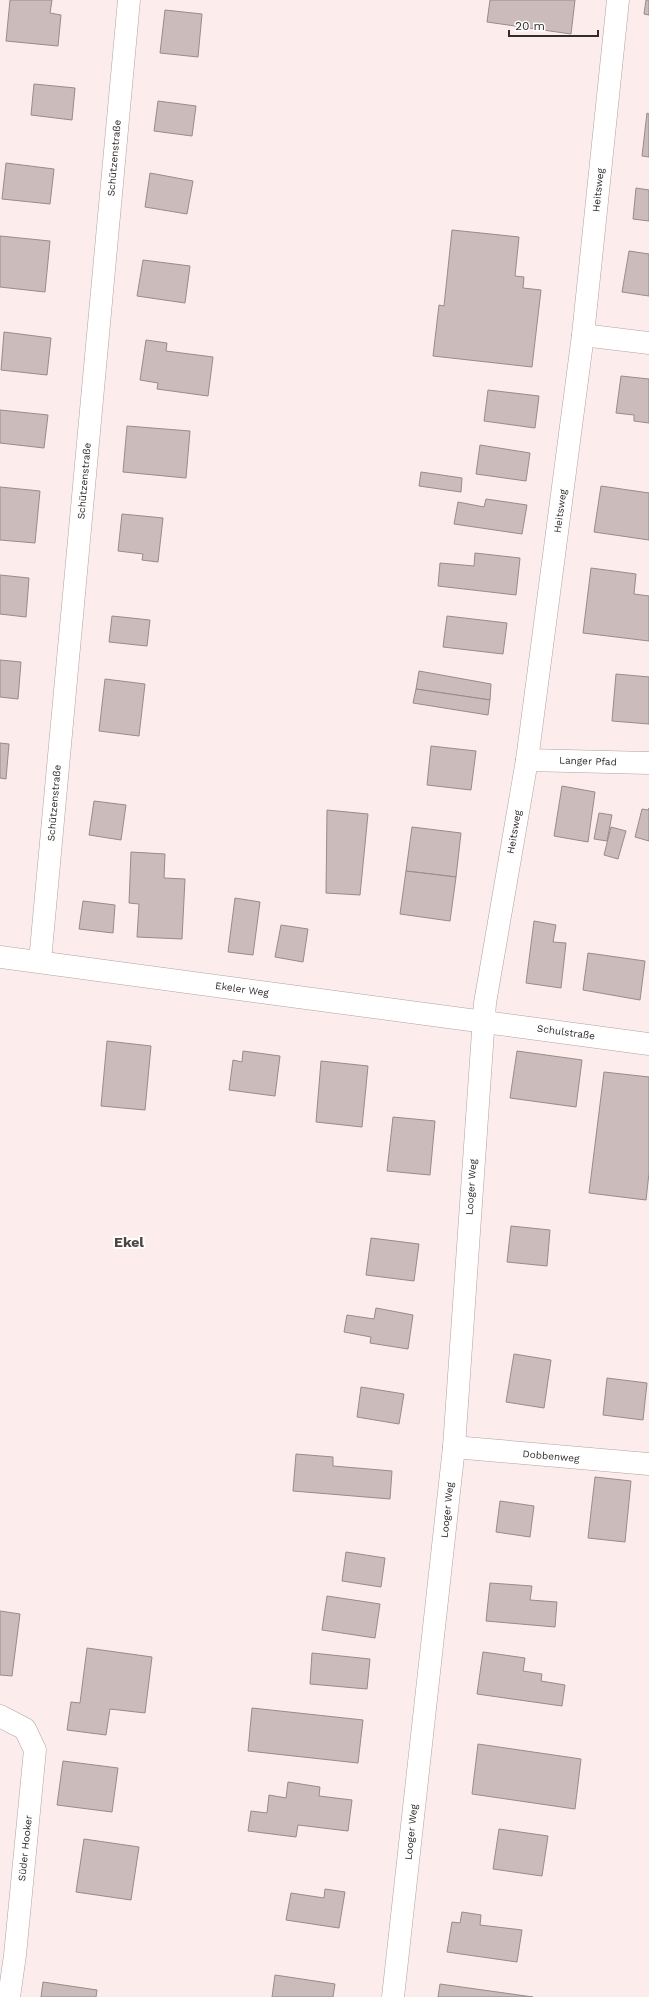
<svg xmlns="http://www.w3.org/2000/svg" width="649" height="1997" font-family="'Work Sans',sans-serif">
  <rect width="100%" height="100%" fill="#fceceb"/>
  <g fill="#cbbcbb" stroke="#998b8a">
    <polygon points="10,0 52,0 50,13 61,15 58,46 6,41"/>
    <polygon points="490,0 575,0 571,34 487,22"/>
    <polygon points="646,0 649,0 649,15 644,14"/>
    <polygon points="165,10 202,14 198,57 160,53"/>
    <polygon points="34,84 75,88 72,120 31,115"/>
    <polygon points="158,101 196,106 192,136 154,131"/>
    <polygon points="647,113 649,114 649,157 642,156"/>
    <polygon points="6,163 54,169 50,204 2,199"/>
    <polygon points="150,173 193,181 187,214 145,207"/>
    <polygon points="636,188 649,190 649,221 633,219"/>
    <polygon points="452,230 519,237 515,276 524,277 523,288 541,290 532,367 433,356 439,305 444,306"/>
    <polygon points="0,236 50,241 45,292 0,287"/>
    <polygon points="629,251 649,254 649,296 622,292"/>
    <polygon points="143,260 190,266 185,303 137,296"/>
    <polygon points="4,332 51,338 47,375 1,370"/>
    <polygon points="146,340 167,343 166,351 213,357 208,396 157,389 158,383 140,380"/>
    <polygon points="621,376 649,379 649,423 634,421 634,415 616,413"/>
    <polygon points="488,390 539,396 535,428 484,421"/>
    <polygon points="0,410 48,415 44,448 0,443"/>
    <polygon points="127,426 190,431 186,478 123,472"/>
    <polygon points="480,445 530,453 526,481 476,474"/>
    <polygon points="421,472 462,478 461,492 419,486"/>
    <polygon points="601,486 649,493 649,540 594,532"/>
    <polygon points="0,487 40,491 35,543 0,540"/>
    <polygon points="486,499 527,505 522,534 454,524 458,502 484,507"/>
    <polygon points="122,514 163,518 158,562 142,560 143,554 118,551"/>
    <polygon points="475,553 520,558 516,595 438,586 440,563 474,566"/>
    <polygon points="591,568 636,574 634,594 649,596 649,641 583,633"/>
    <polygon points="0,575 29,578 26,617 0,614"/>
    <polygon points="112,616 150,620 147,646 109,642"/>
    <polygon points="447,616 507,623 503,654 443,647"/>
    <polygon points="0,660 21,662 18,699 0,697"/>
    <polygon points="419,671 491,684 490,700 416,689"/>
    <polygon points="616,674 649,677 649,724 612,721"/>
    <polygon points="105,679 145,684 139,736 99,731"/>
    <polygon points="416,689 490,700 488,715 413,703"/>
    <polygon points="0,743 9,744 6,779 0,778"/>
    <polygon points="431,746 476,751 471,790 427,785"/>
    <polygon points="562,786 595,792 588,842 554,836"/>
    <polygon points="94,801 126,805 121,840 89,835"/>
    <polygon points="649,808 649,841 635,837 642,809 648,810"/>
    <polygon points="327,810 368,814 360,895 326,893"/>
    <polygon points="599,813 612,815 607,841 594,839"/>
    <polygon points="412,827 461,833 456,877 406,871"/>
    <polygon points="611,827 626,831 618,859 604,855"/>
    <polygon points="131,852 165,854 164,878 185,879 182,939 137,937 139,904 129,903"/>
    <polygon points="406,871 456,877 450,921 400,914"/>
    <polygon points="235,898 260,902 253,955 228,952"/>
    <polygon points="83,901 115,905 113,933 79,929"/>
    <polygon points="534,921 556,925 553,942 566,943 561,988 526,983"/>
    <polygon points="281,925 308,929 303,962 275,957"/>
    <polygon points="588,953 645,961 640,1000 583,990"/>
    <polygon points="107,1041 151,1046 145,1110 101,1106"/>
    <polygon points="243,1051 280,1056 275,1096 229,1090 233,1060 242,1062"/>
    <polygon points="517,1051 582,1060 576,1107 510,1098"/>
    <polygon points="321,1061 368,1066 362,1127 316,1122"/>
    <polygon points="604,1072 649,1077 649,1173 646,1200 589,1193"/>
    <polygon points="393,1117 435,1121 430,1175 387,1171"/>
    <polygon points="511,1226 550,1230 547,1266 507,1262"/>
    <polygon points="371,1238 419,1244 414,1281 366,1275"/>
    <polygon points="376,1308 413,1315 408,1349 370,1343 371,1337 344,1332 347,1315 374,1319"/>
    <polygon points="514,1354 551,1360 544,1408 506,1402"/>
    <polygon points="607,1378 647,1383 643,1420 603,1415"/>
    <polygon points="361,1387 404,1394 399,1424 357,1417"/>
    <polygon points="296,1454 333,1457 333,1466 392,1471 390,1499 293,1491"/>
    <polygon points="595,1477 631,1481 625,1542 588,1538"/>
    <polygon points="500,1501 534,1506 530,1537 496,1532"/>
    <polygon points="346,1552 385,1558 381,1587 342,1581"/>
    <polygon points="490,1583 532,1586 530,1600 557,1602 555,1627 486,1621"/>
    <polygon points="327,1596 380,1604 375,1638 322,1630"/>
    <polygon points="0,1611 20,1614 12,1676 0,1675"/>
    <polygon points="87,1648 152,1657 145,1713 110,1709 106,1735 67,1730 71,1702 80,1703"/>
    <polygon points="483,1652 525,1658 523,1671 542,1674 541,1681 565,1685 562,1706 477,1694"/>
    <polygon points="312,1653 370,1659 367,1689 310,1684"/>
    <polygon points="252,1708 363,1720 358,1763 248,1751"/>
    <polygon points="478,1744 581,1759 575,1809 472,1794"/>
    <polygon points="63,1761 118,1768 112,1812 57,1805"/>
    <polygon points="288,1782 320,1787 319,1796 352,1800 348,1831 298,1825 296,1837 248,1831 251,1811 267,1813 269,1795 286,1798"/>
    <polygon points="499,1829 548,1836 542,1876 493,1869"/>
    <polygon points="84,1839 139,1847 131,1900 76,1892"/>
    <polygon points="325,1889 345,1892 339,1928 286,1920 291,1893 324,1898"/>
    <polygon points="462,1912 481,1915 480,1925 522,1930 517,1962 447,1952 452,1922 460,1923"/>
    <polygon points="275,1975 335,1984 333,1997 272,1997"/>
    <polygon points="43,1982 97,1990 96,1997 41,1997"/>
    <polygon points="440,1984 533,1997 438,1997"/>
  </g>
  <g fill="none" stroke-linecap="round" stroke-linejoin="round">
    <g stroke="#b1a2a2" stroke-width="23">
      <g id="minor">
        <polyline points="583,335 649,343"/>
        <polyline points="527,760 649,763"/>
        <polyline points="0,957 649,1044"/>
        <polyline points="40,961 129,0"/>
        <polyline points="454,1447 649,1464"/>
        <polyline points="0,1716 25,1729 35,1750 15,1955 9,1997"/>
        <polyline points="393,1997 454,1447 485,1003 527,760 583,335 618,0"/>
      </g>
    </g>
    <use href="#minor" stroke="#fff" stroke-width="22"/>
  </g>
  <g text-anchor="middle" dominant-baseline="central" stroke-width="4" stroke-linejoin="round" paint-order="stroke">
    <g font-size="10" fill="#312b2a" stroke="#fefefe">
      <text transform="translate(114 158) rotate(-85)">Schützenstraße</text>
      <text transform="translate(598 190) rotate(-84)">Heitsweg</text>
      <text transform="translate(84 481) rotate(-85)">Schützenstraße</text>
      <text transform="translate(560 511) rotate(-82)">Heitsweg</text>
      <text transform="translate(588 761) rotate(2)">Langer Pfad</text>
      <text transform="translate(54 803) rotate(-85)">Schützenstraße</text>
      <text transform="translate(514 832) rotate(-80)">Heitsweg</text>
      <text transform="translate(242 989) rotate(8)">Ekeler Weg</text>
      <text transform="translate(566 1032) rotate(8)">Schulstraße</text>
      <text transform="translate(471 1187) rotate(-86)">Looger Weg</text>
      <text transform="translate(551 1456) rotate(5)">Dobbenweg</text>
      <text transform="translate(447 1510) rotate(-84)">Looger Weg</text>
      <text transform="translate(411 1832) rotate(-84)">Looger Weg</text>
      <text transform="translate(25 1848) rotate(-84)">Süder Hooker</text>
    </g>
    <g font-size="14" font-weight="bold" fill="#504443" stroke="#fefefe">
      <text x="129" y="1242">Ekel</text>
    </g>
  </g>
  <path d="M509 30v6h89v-6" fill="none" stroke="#312b2a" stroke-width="2"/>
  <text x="515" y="30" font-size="12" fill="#312b2a" stroke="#fefefe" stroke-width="3" paint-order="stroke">20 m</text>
</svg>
